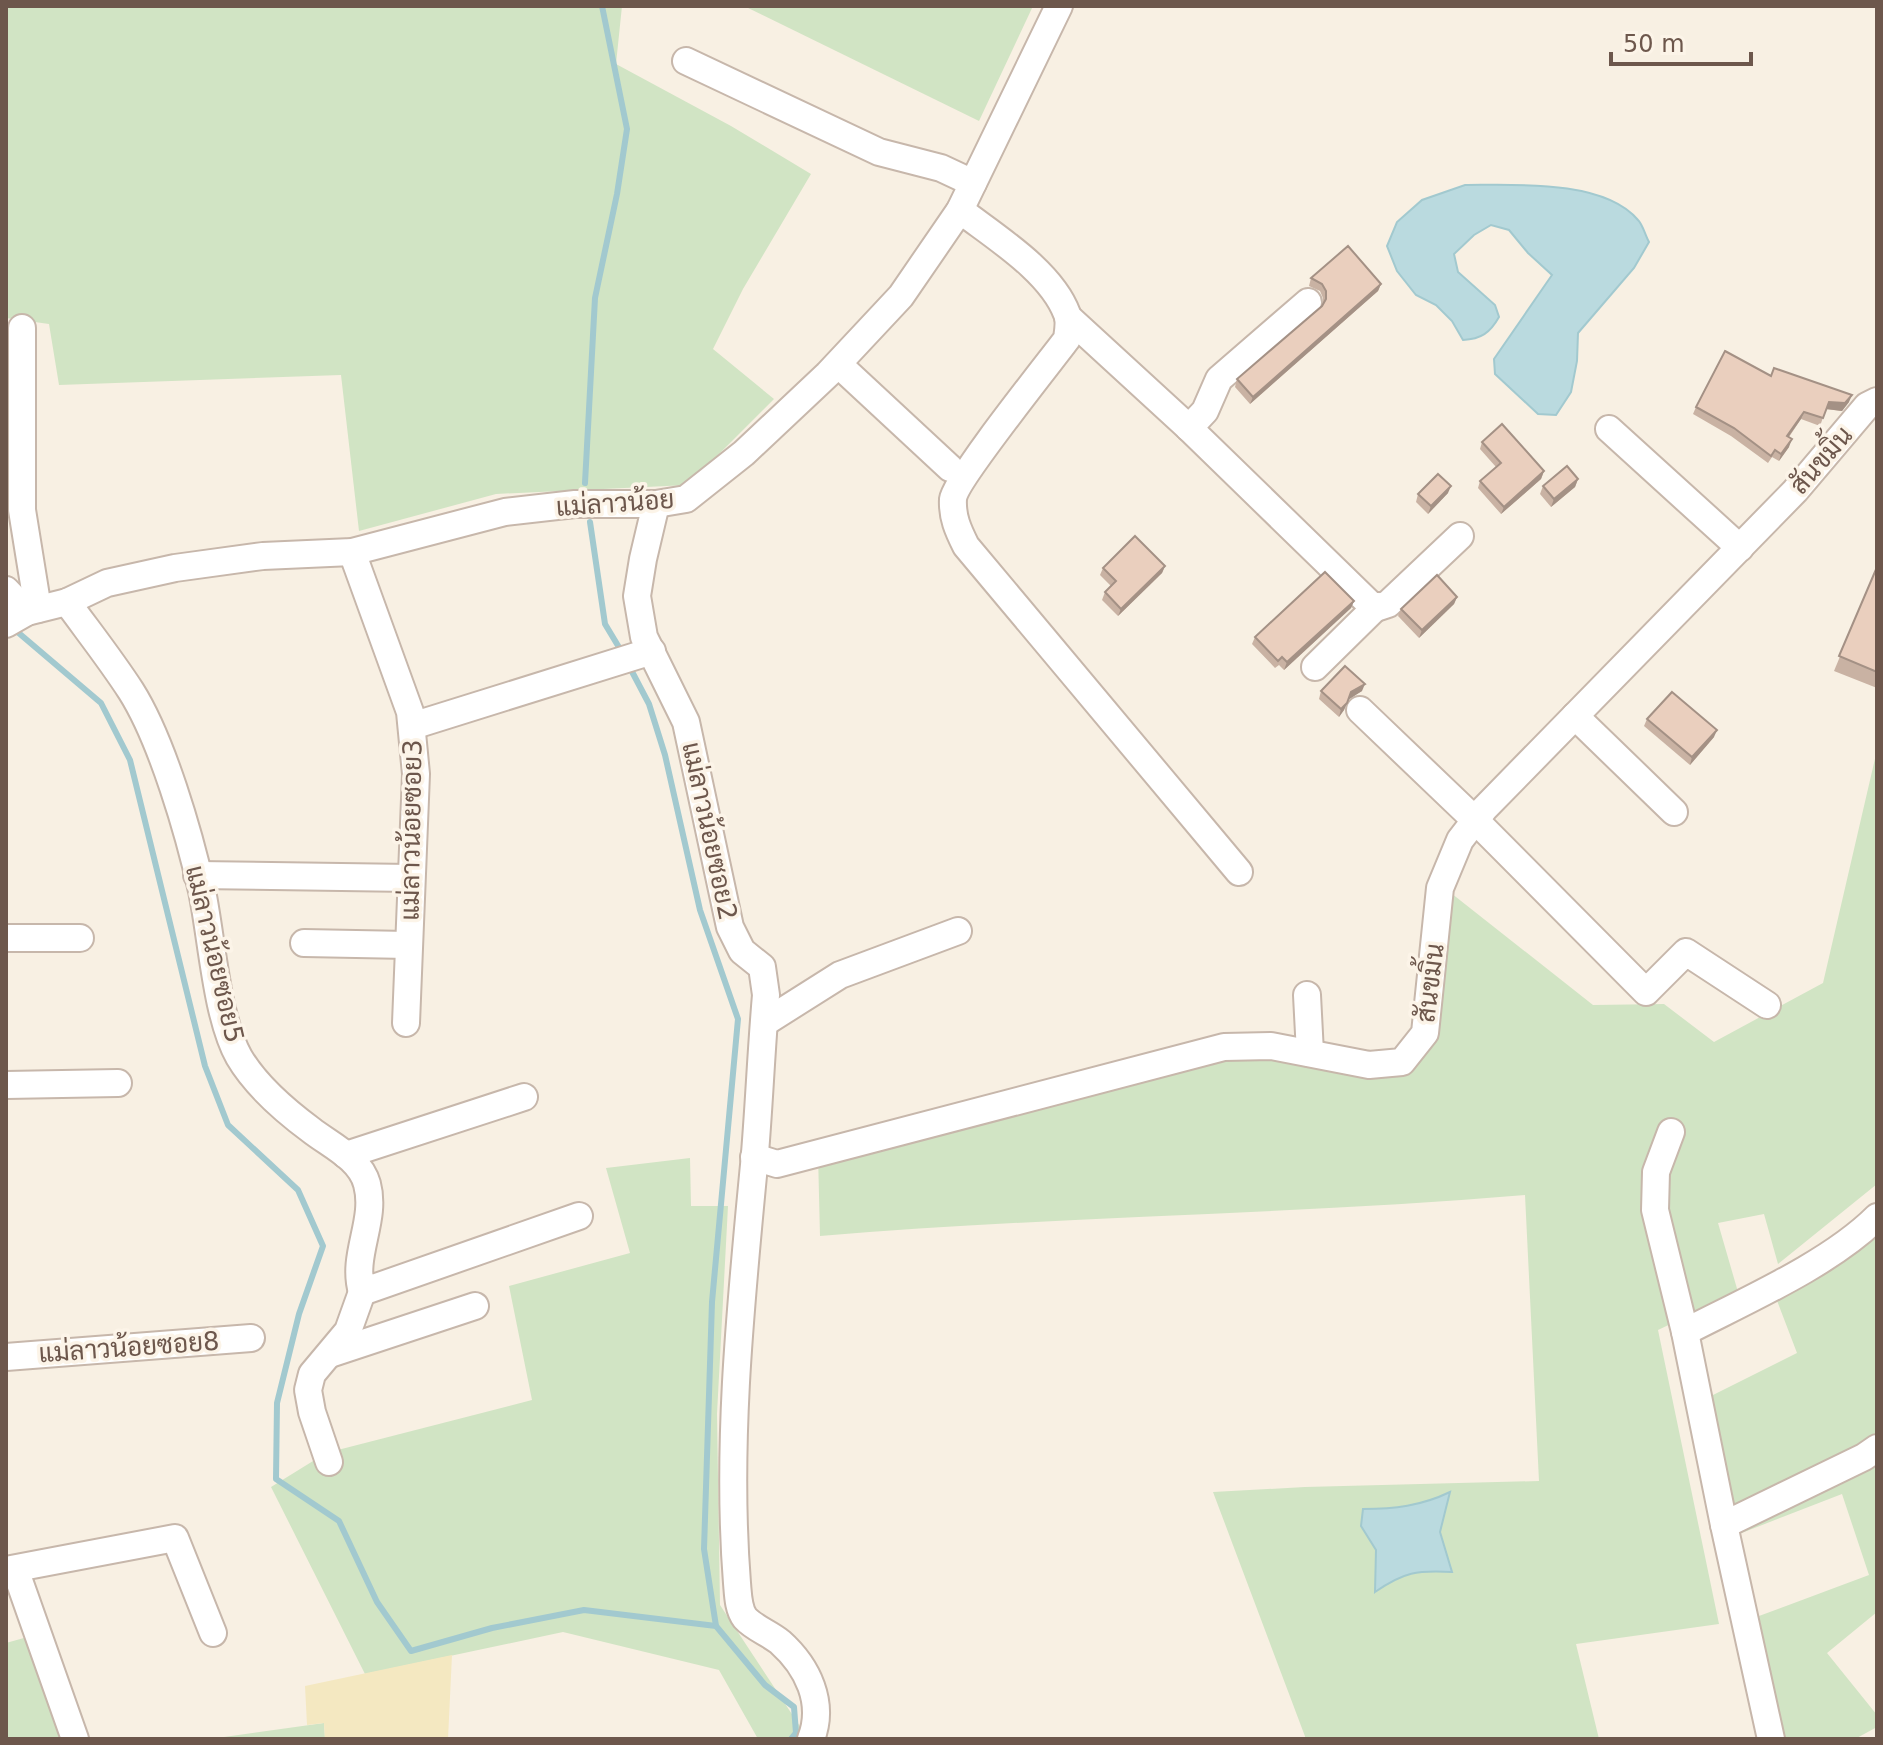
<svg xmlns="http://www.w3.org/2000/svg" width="1883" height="1745" font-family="'DejaVu Sans',Sarabun,sans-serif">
  <rect width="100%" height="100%" fill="#f8f0e3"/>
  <g fill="#d1e4c4">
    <polygon points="6,6 622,6 616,64 731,126 811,174 743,289 713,349 774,399 688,485 496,494 359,531 341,375 59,385 49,324 6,318"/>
    <polygon points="744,6 1033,6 979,121"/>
    <path d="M1877 750V1184L1778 1264 1764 1214 1718 1223 1738 1292 1658 1330 1719 1624 1576 1644 1599 1739H1306L1213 1492 1305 1487 1539 1481 1525 1195C1291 1215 1055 1216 820 1236L818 1154 1224 1047 1369 1065 1425 1033 1437 882 1593 1005 1664 1004 1714 1042 1823 983Z"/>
    <polygon points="690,1158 691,1206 728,1206 717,1414 720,1605 805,1734 802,1739 758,1739 719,1670 563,1632 365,1674 271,1487 326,1453 532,1400 509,1286 630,1253 606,1168"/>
    <polygon points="1877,1229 1877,1612 1827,1653 1877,1715 1877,1727 1855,1739 1783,1739 1759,1616 1869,1575 1842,1494 1739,1534 1709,1397 1797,1353 1776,1298"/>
    <polygon points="31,1636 66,1739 6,1739 6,1643"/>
    <polygon points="324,1723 325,1739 210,1739"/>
  </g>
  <polygon fill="#f4e8c1" points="452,1655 448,1739 325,1739 324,1723 307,1725 305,1686"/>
  <g fill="#badadf" stroke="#a2c9cf" stroke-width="2">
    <path d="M1465 185C1513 185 1604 179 1638 220 1643 225 1645 235 1649 242L1634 268 1578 333 1577 361 1571 392 1556 415 1538 414 1495 374 1494 359 1552 275 1528 253 1509 230 1491 225 1474 235 1454 254 1458 272 1495 305 1499 317C1490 333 1481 339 1463 340L1452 321 1436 305 1416 295 1397 271 1387 246 1397 222 1422 200Z"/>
    <path d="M1450 1492 1440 1532 1452 1572C1417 1570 1404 1572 1375 1592L1376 1550 1361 1526 1363 1509C1394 1509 1421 1506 1450 1492Z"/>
  </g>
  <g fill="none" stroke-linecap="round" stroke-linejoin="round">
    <g stroke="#a2c9cf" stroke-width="6">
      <polyline points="585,483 595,298 617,194 627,129 602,6"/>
      <polyline points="590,522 605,624 623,654"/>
      <polyline points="14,629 101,703 130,760 205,1066 228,1125 298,1190 323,1246 299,1314 277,1403 276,1479 339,1521 377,1602 411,1651 492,1628 584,1610 716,1626"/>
      <polyline points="628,664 649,704 665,755 700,910 738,1019 712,1302 704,1549 716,1626 765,1685 794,1707 796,1733 791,1739"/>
    </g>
    <g stroke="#c7b7ab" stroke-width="30">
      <g id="minor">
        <polyline points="686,61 879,152 941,168 973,183"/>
        <path d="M960 210C995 237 1051 271 1067 314 1070 321 1068 331 1067 339 1049 363 955 480 953 499 952 517 958 530 966 546L1239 872"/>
        <polyline points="1068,317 1189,428 1371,605 1379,607 1388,604 1460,536"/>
        <polyline points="22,328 22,510 38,609"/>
        <polyline points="838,364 950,468"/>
        <polyline points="1189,428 1205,411 1219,379 1308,302"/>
        <polyline points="1609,429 1740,548"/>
        <path d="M656 504 643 559 637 596 644 637 686 722 730 927 742 951 762 967 766 995C761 1052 759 1109 754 1165 741 1302 726 1444 737 1583 738 1594 738 1609 745 1618 754 1628 769 1633 780 1642 808 1667 825 1703 811 1739"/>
        <polyline points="352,552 410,712 416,774 406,1023"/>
        <polyline points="6,590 27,612"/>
        <path d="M67 602C88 631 111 660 131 691 162 740 189 833 202 891 212 939 216 1016 239 1057 256 1086 284 1110 311 1130 330 1145 360 1158 367 1184 377 1221 351 1255 362 1292L579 1216"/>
        <polyline points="6,624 27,612 67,602 107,583 175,568 263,556 352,552 505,512 575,504 656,504 686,499 744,453 828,374 901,296 960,210 1059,6"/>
        <polyline points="1315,667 1377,606"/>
        <polyline points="1360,710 1475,820 1646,992 1686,952 1767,1005"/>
        <polyline points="1575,716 1674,812"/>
        <polyline points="412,726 652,651"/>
        <polyline points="197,875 411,878"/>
        <polyline points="6,938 80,938"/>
        <polyline points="304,943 408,945"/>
        <polyline points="1307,995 1310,1053"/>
        <polyline points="764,1023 840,975 958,931"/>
        <polyline points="6,1085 118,1083"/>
        <polyline points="1671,1132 1656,1172 1655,1210 1685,1332 1724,1525 1771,1739"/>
        <polyline points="346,1155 524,1097"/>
        <polyline points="754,1157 777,1164 1224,1047 1271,1046 1369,1065 1402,1062 1425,1033 1440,888 1460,840 1484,809 1795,491 1867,406 1877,401"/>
        <path d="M1685 1332C1745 1301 1830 1264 1877 1217"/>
        <polyline points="330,1354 475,1306"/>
        <polyline points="6,1357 251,1338"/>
        <polyline points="329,1462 312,1412 308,1390 312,1374 348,1331 362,1292"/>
        <polyline points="1724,1525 1864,1457 1877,1448"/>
        <polyline points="15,1569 75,1739"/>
        <polyline points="6,1570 175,1538 213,1633"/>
      </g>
    </g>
    <use href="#minor" stroke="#fff" stroke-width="26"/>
  </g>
  <g fill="#c9b2a3">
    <polygon points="1311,278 1381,284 1378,291 1250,404 1235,387 1237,379 1322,306 1323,303 1323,298 1320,291 1309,286"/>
    <polygon points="1771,375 1849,402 1842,411 1826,409 1820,426 1801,419 1789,437 1789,447 1779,461 1772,457 1768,463 1731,436 1693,414 1696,407"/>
    <polygon points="1482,442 1544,471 1541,479 1501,514 1478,488 1480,481 1496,467 1480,449"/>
    <polygon points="1578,479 1575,487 1551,507 1540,494 1543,486"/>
    <polygon points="1448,493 1428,514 1416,502 1418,494"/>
    <polygon points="1165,566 1162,573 1118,616 1102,600 1105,592 1111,586 1100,575 1103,568"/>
    <polygon points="1877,567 1877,688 1834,671"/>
    <polygon points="1457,597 1454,604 1419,638 1398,616 1401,609"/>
    <polygon points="1354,601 1351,608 1284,670 1279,665 1275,668 1252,644 1255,637"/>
    <polygon points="1321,691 1362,691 1348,699 1344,710 1339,717 1319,699"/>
    <polygon points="1647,719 1714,737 1690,765 1644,726"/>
  </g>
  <g fill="#a49185">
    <polygon points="1381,284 1378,291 1250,404 1253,397"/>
    <polygon points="1852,395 1849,402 1842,411 1826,409 1829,402"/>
    <polygon points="1804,412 1801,419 1784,443 1787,436"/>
    <polygon points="1792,439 1789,447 1779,461 1781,454"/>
    <polygon points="1544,471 1541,479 1501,514 1504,507"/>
    <polygon points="1578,479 1575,487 1551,507 1554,499"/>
    <polygon points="1451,486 1448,493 1428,514 1431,506"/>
    <polygon points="1165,566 1162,573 1118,616 1121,609"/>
    <polygon points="1457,597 1454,604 1419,638 1422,630"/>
    <polygon points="1354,601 1351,608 1284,670 1287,662"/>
    <polygon points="1365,684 1362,691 1348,700 1351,692"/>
    <polygon points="1347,703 1344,710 1339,717 1341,709"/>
    <polygon points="1717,730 1714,737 1690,765 1692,757"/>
  </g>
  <g fill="#eacfbe" stroke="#a49185" stroke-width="2">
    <polygon points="1348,246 1381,284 1253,397 1237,379 1322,306 1326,299 1326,291 1322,284 1311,278"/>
    <polygon points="1725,351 1771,376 1774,368 1852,395 1845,403 1829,402 1823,418 1804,412 1787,436 1792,439 1781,454 1775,450 1771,456 1734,428 1696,407"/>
    <polygon points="1502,424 1544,471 1504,507 1480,481 1501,463 1482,442"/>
    <polygon points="1567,466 1578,479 1554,499 1543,486"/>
    <polygon points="1438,474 1451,486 1431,506 1418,494"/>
    <polygon points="1135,536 1165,566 1121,609 1105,592 1116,581 1103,568"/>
    <polygon points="1877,567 1877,672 1839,656"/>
    <polygon points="1325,572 1354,601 1287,662 1282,657 1278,661 1255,637"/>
    <polygon points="1437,575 1457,597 1422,630 1401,609"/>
    <polygon points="1345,666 1365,684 1351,692 1347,703 1341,709 1321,691"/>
    <polygon points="1672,692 1717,730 1692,757 1647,719"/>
  </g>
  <g text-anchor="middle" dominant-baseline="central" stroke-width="7" stroke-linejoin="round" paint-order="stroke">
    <g font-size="26" fill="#6d574c" stroke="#fcf4e8">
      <text transform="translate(1821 460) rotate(-49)">สันขมิ้น</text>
      <text transform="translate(615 503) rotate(-4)">แม่ลาวน้อย</text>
      <text transform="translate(411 830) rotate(-89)">แม่ลาวน้อยซอย3</text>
      <text transform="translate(710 831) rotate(78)">แม่ลาวน้อยซอย2</text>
      <text transform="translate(215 954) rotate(77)">แม่ลาวน้อยซอย5</text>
      <text transform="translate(1430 983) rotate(-83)">สันขมิ้น</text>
      <text transform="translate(129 1347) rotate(-4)">แม่ลาวน้อยซอย8</text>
    </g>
  </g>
  <rect width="1883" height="1745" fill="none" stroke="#6d574c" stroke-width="16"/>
  <path d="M1611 52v12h140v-12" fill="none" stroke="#6d574c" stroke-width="4"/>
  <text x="1623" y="52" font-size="24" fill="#6d574c" stroke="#fcf4e8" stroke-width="6" paint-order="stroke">50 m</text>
</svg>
